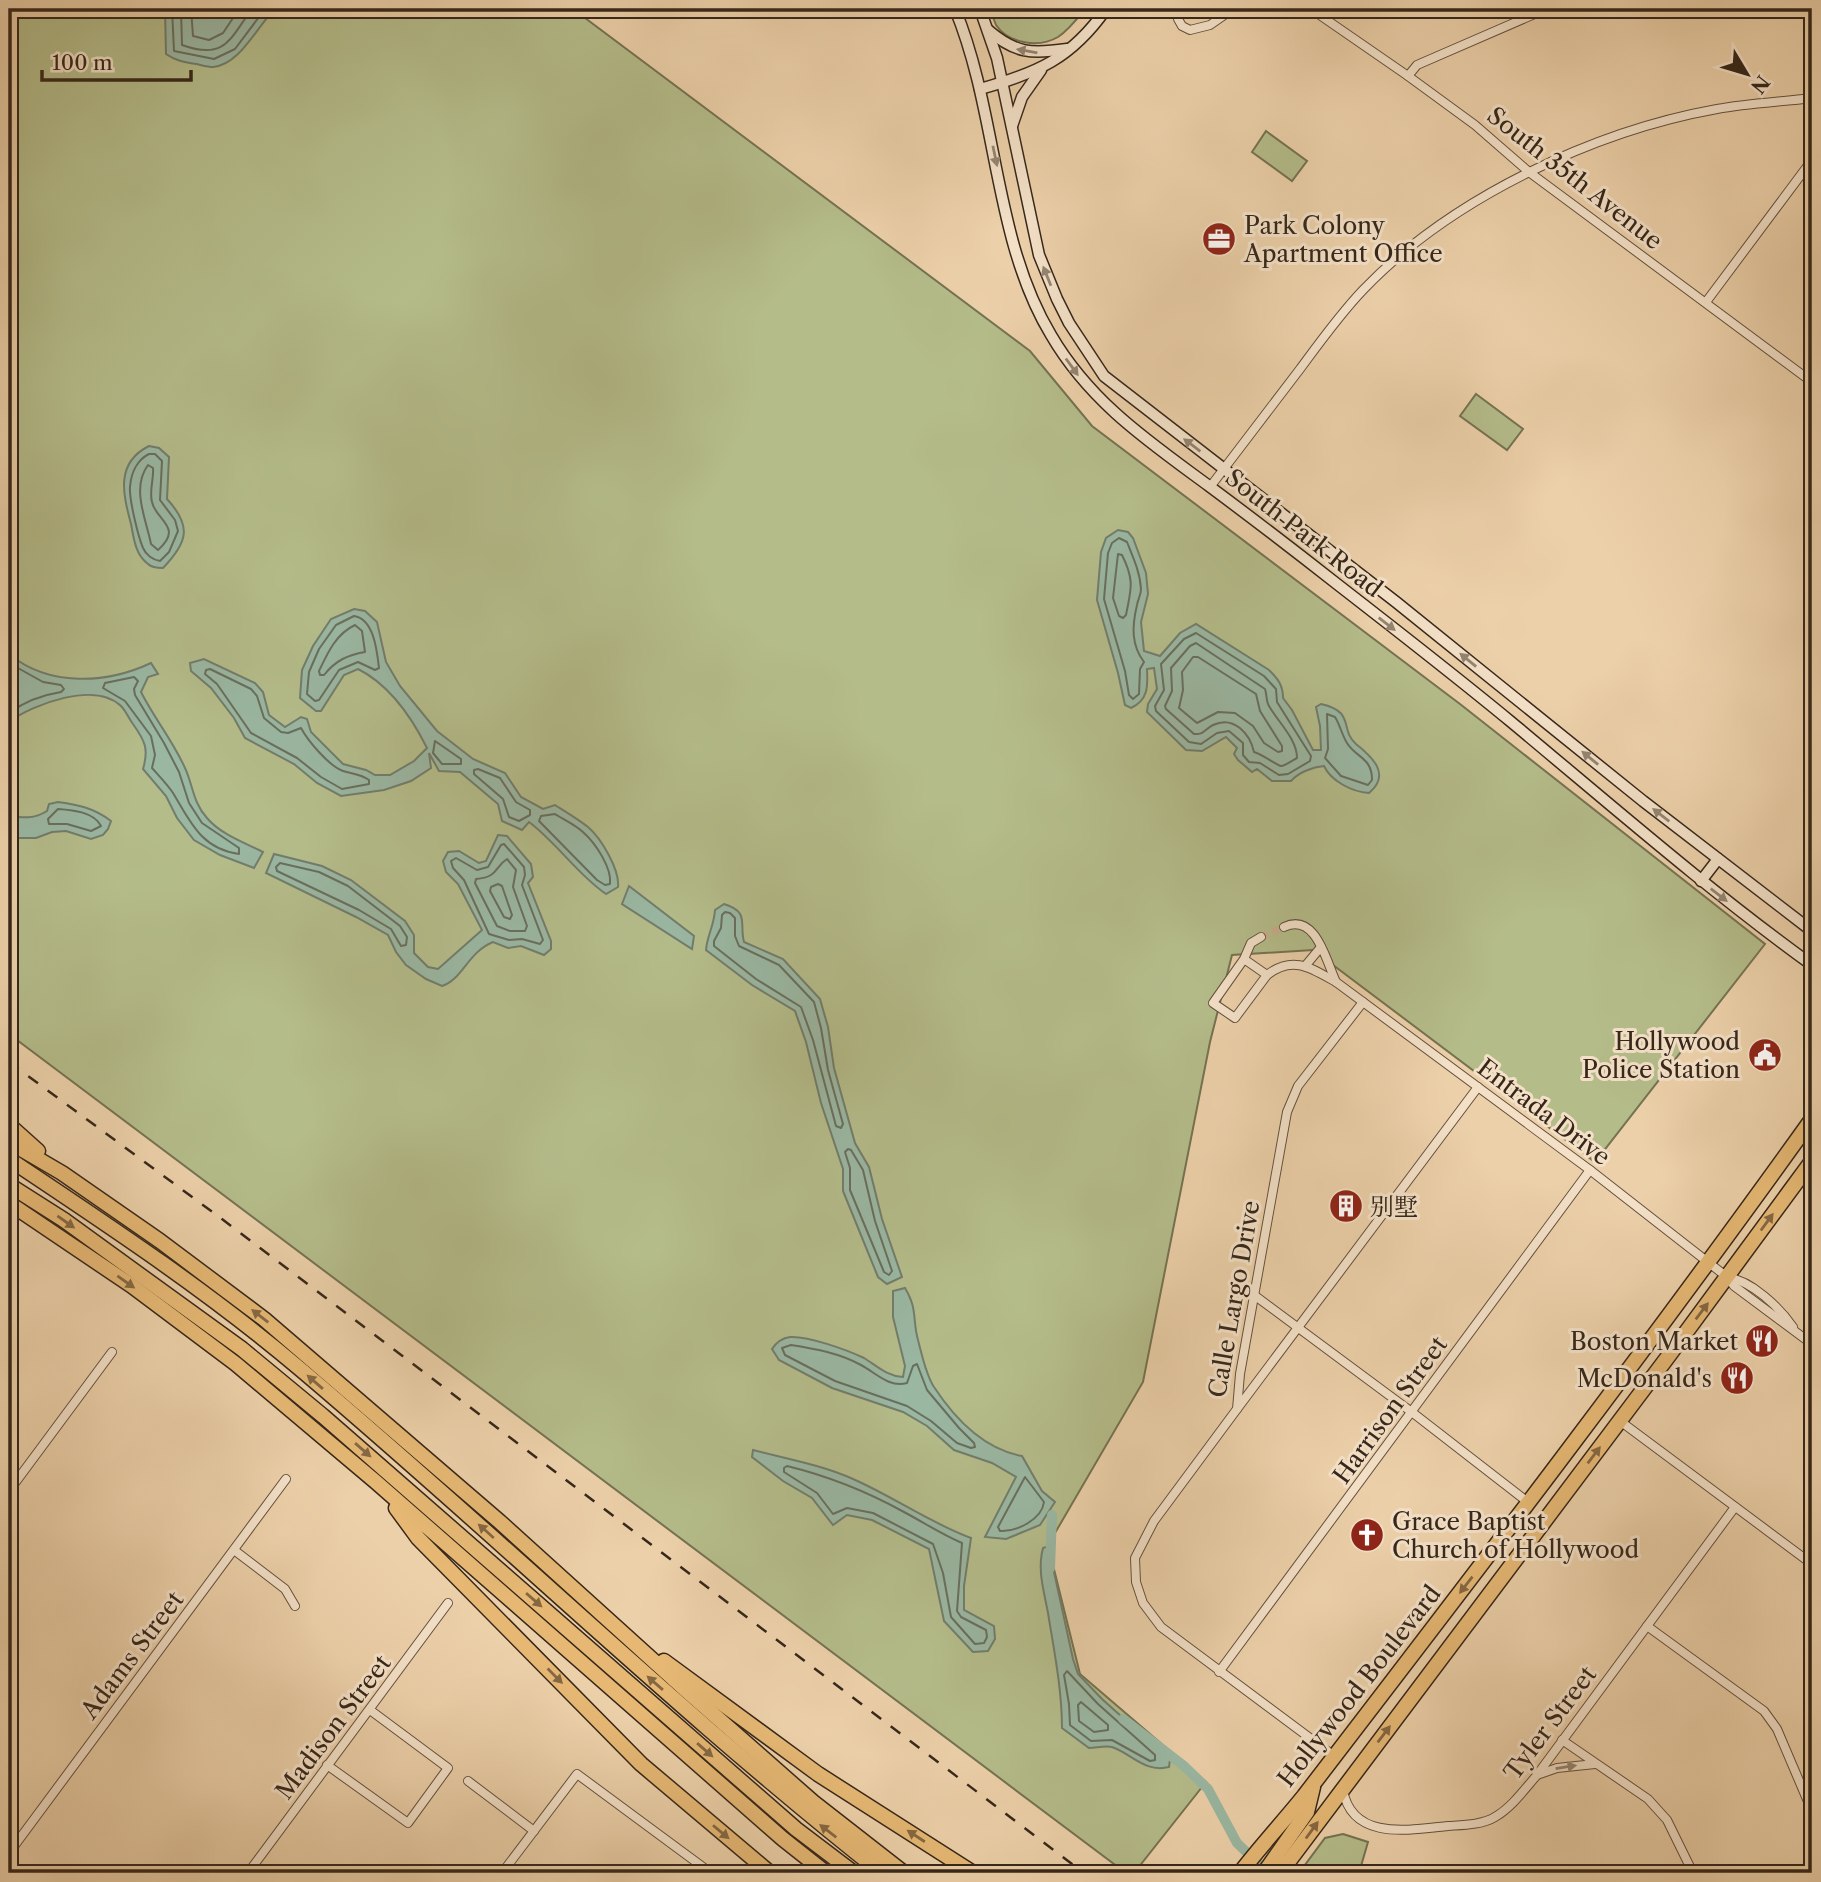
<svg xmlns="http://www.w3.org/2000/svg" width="1821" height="1882" font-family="'Libre Caslon Text','Noto Serif SC',serif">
  <rect width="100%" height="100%" fill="#ecd0a9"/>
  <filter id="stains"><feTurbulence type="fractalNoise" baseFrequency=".00286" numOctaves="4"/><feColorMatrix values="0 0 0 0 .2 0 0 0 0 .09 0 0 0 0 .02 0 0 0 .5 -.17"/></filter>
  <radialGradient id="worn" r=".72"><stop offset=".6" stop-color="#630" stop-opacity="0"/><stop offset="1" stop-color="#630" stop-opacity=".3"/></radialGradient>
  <g fill="#b4bc8a" stroke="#757252" stroke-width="2">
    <polygon points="9,9 573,9 1030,351 1092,426 1460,704 1765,944 1595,1162 1313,950 1232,955 1210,1042 1143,1382 1048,1545 1080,1674 1206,1782 1134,1873 1126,1873 9,1034"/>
    <path d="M990 9H1085C1077 19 1069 30 1058 37 1039 48 1009 44 996 25 994 20 992 14 990 9Z"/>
    <polygon points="1266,131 1307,161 1292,181 1252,152"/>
    <polygon points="1476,394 1523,429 1507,450 1460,416"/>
    <polygon points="1343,1834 1368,1842 1359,1873 1299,1873 1325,1838"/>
  </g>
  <g fill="#9ab7a2" stroke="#727d6c" stroke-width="2">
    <path d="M165 9H275C257 26 240 65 213 67 208 67 201 65 196 64 185 62 176 61 166 54Z"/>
    <path d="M149 446 159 448 169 457 167 499C192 526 188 542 163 568 158 568 152 568 148 564 135 554 134 539 131 524 123 494 115 463 149 446Z"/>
    <path d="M1118 530 1128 532 1133 538 1146 573 1148 594 1141 622 1144 651 1160 656 1180 633 1196 624 1269 670C1278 679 1283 685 1283 698L1292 710 1313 750H1321L1320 726 1316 707 1321 704C1356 712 1339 729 1356 744 1371 756 1392 774 1369 793 1352 792 1331 781 1324 766 1313 767 1299 772 1291 781H1272L1257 769 1252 772 1238 760 1234 754 1237 748 1226 737 1202 751 1186 750 1147 712 1148 704 1157 689 1154 668 1147 669C1148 687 1148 700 1131 708L1125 705 1118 673 1097 600 1101 552 1106 538Z"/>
    <path d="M354 609 365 611 377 622 386 662 400 686 437 731 473 759 505 773 521 797 543 809 555 805C566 812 578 819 588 827 601 838 620 870 618 887L606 894C577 874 557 843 529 822L522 830 502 821 498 804 460 772 439 771 429 753 431 768 411 781 384 790 341 796 317 783 294 764 245 738 234 718 211 688 191 671 190 663 204 659 255 683 263 692 269 715 285 727 301 717 307 719 311 732 343 764 366 770 375 775H390L414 761 427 748C411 716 390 685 358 669L344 675 321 711H316L300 698 302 670 313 646 331 619Z"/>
    <path d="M9 654C49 687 106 684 151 663L158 674 148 677 141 692C154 718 173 741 185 768 193 785 193 803 207 818 220 834 245 843 263 852L254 868 220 855 194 840 177 818 166 796 143 769C149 749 145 741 133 724 129 719 126 711 121 706 95 681 33 704 9 722Z"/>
    <path d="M58 802C79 805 94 808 111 821L108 829 103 835 91 839 66 831 52 832 36 838H9V816C24 818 34 819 47 811L49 804Z"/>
    <path d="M498 835 507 836 531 864 533 877 528 883 551 941V949L544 955 521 946 508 948 493 942C468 952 462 980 442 986L426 979 406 965 396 952 388 935 356 917 266 873 274 854 322 866 351 880 405 921 414 935V953L428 967 438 969 482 930 458 884 446 872 443 861 448 852 459 851 479 863 486 861Z"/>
    <polygon points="629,886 694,936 692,949 622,904"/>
    <path d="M724 904C750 912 739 923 744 942L783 959 820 999 828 1027 834 1068 855 1143 869 1167 882 1219 902 1277 887 1284 878 1277 843 1191V1169L821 1103 806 1042 795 1011 752 985 706 950C707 936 714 926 715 910Z"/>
    <path d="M905 1288C918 1310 912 1318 918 1340 922 1355 926 1375 934 1387 955 1419 984 1449 1022 1456L1042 1491 1055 1502 1040 1525 1006 1539 985 1537 1016 1477 992 1463 954 1450 927 1426 903 1412 832 1388 779 1360 772 1349C776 1343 782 1338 790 1337 809 1336 847 1350 864 1358 877 1366 887 1376 903 1377L905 1366 893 1317V1291Z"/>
    <path d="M753 1450C787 1459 822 1465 853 1479 894 1497 930 1523 971 1538L964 1586V1610L994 1626 995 1639 988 1651 973 1652 944 1621 929 1549 872 1520 847 1515 833 1525 812 1498 783 1481 752 1457Z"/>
    <path d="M1046 1547 1049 1549 1073 1659 1078 1674 1102 1699 1170 1760 1169 1767C1145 1773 1132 1754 1112 1747 1105 1745 1096 1748 1089 1748L1062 1728C1062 1690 1054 1650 1048 1613 1044 1591 1037 1570 1043 1548Z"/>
  </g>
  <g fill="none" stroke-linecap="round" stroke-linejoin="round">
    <g stroke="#686f5e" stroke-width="2">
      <polyline points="172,9 174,51 214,59 235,49 265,9"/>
      <path d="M181 9 182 45C226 61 230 38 252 9"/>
      <polyline points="191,9 193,36 209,40 223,33 239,9"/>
      <path d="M149 454H155L162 461 160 500 175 520 178 531 169 552 160 561C153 560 146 555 143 548 138 536 129 499 130 487 131 473 137 460 149 454Z"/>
      <path d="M148 465 153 468C154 479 149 491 152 502 156 521 184 527 158 550L151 544C146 519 131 488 148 465Z"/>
      <path d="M1119 538 1127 542C1133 557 1140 572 1141 589 1141 595 1138 599 1137 605 1132 626 1131 645 1144 662L1140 669 1139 694 1133 699 1129 695 1125 671 1104 599 1108 553 1112 543Z"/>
      <path d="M1118 554 1122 555C1135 581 1131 589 1126 615L1123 618 1119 616 1113 598Z"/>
      <path d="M354 616C374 619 377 651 379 668L375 670 358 662 339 670 319 700 315 701 307 694 309 672 319 649 336 625Z"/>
      <path d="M355 625 362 631 365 652C348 655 336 660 324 675H320L319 671C328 652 336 634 355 625Z"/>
      <polygon points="1196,633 1264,676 1276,689 1277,702 1311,756 1310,761 1288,774 1279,775 1260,763 1249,762 1243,755 1243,743 1229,731 1217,733 1201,744 1189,742 1156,711 1155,706 1164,690 1161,664 1184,639"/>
      <path d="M1196 643 1265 689C1267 695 1266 701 1269 706 1278 722 1297 739 1297 758 1293 760 1285 766 1281 766 1278 766 1262 754 1254 752 1250 734 1234 715 1213 725 1205 729 1204 735 1194 734L1166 709 1165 706 1172 691 1171 668 1190 646Z"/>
      <polygon points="1193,657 1198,657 1256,694 1260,711 1282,746 1282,751 1278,752 1264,743 1253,726 1235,713 1218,712 1197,723 1179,708 1183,690 1182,672"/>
      <path d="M9 663 43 682 61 685 64 689 61 692C42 695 24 702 9 713"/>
      <path d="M210 669 251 689 257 696 264 718 281 732 288 733 301 728C308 741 329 766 343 771 352 774 361 774 369 780V784L342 789 321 777 297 758 251 733 217 684 205 674 206 670Z"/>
      <path d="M134 677 138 681 134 689 135 695 164 743 179 772 189 803 202 823 239 848V854C201 849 190 821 173 793 167 784 159 776 152 768L155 755 151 736 125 701 103 688 105 683Z"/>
      <path d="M1327 714 1335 717C1340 725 1342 735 1347 743 1356 758 1372 757 1372 780L1368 785 1341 776 1325 758 1328 749Z"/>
      <polygon points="435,741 461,759 461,764 442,764 433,753"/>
      <polygon points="478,769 500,778 516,802 530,810 530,815 519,821 509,817 503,799 474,774 474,770"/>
      <path d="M58 809C73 810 94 812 101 826L91 831 67 824H49L48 819Z"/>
      <path d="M555 814C564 820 576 825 584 833 596 844 612 868 610 884L605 885 597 880 539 821 541 816Z"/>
      <polygon points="504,844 524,867 525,875 522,885 543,940 540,944 522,939 509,940 489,934 464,880 453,868 451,861 456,858 477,870 488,867 501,845"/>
      <path d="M507 859 516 870 513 887 527 926 525 931H510L497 926 475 883 476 879C499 877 494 867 507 859Z"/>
      <polygon points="280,863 319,872 348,886 400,926 407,937 406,945 401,946 391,929 359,910 277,871 276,867"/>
      <polygon points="498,884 502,886 512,915 510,919 504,917 490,891 491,887"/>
      <polygon points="725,912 730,913 735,918 735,936 739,946 779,965 814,1002 821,1028 828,1070 843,1124 841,1128 836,1126 813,1040 801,1007 756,979 714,946 714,941 721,928 722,915"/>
      <polygon points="848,1149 851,1150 863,1170 875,1221 892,1271 889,1275 884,1272 850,1190 850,1168 845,1152"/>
      <path d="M791 1345C816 1349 839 1353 861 1365 876 1373 889 1388 907 1383L913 1366 917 1364 927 1390 959 1428 974 1443 975 1447 971 1448 957 1443 931 1421 907 1406 835 1381 785 1355 782 1348Z"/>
      <path d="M787 1466C828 1476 866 1491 904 1512 923 1522 941 1534 962 1543L957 1611 961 1617 986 1630 987 1637 984 1643 975 1644 951 1617 943 1573 933 1544 873 1513 847 1508 833 1514 817 1493 784 1472V1468Z"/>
      <path d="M1025 1477 1044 1502C1042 1519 1017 1532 1000 1531L998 1527Z"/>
      <polygon points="1067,1671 1098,1704 1155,1755 1155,1760 1150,1761 1112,1740 1091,1741 1070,1725 1069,1704 1064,1675"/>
      <polygon points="1081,1702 1108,1725 1108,1730 1094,1732 1079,1721 1078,1705"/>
    </g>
    <g stroke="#9ab7a2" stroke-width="10">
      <polyline points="1050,1568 1052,1515"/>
      <polyline points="1123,1719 1184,1766 1208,1789 1237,1843 1268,1873"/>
    </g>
    <polyline stroke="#c8ae8c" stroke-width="8" stroke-dasharray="8 4" stroke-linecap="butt" points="1261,937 1284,927"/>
    <g stroke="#64513e" stroke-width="10">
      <g id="street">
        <polyline points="1184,9 1178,19 1182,26 1190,30 1210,25 1233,9"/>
        <polyline points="1311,9 1408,76 1475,125 1529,172 1812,382"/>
        <polyline points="1408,76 1417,65 1546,9"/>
        <polyline points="1706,302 1812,160"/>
        <path d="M1210 487C1240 448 1270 408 1300 369 1320 342 1340 314 1363 290 1451 198 1594 131 1717 109 1748 103 1781 102 1812 98"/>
        <path d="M1284 927C1316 912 1326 961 1336 982"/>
        <polyline points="1244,959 1267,975 1235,1018 1213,1003 1244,959 1251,943 1261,937"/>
        <polyline points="1306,965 1321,947"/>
        <path d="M1267 975C1293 955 1311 968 1336 982L1590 1170 1727 1277 1734 1286 1812 1344"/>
        <path d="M1727 1277C1752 1281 1779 1307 1793 1327"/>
        <polyline points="1254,1295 1413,1413 1529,1503"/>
        <polyline points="1237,1409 1478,1087"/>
        <polyline points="1620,1421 1812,1564"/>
        <polyline points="9,1491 112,1352"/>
        <polyline points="234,1550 285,1589 295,1606"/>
        <polyline points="1647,1626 1764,1711 1777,1729 1812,1811"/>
        <polyline points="1219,1672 1590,1170"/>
        <polyline points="1562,1740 1648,1799 1667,1820 1693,1873"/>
        <polyline points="1334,1756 1161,1627 1143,1603 1136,1582 1135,1558 1154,1521 1237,1409 1240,1374 1287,1112 1298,1086 1363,1002"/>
        <polyline points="327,1765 408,1823 448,1768 370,1710"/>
        <polyline points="1537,1775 1557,1768 1595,1764"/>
        <polyline points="468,1781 534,1831"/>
        <path d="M1343 1790C1352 1841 1409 1830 1448 1826 1462 1825 1482 1825 1495 1817 1512 1807 1524 1790 1537 1775L1735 1507"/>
        <polyline points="9,1853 286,1479"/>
        <polyline points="401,1872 402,1873"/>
        <polyline points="248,1873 448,1603"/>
        <polyline points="502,1873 577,1774 711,1873"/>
      </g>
    </g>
    <g stroke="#36271a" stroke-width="13">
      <g id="secondary">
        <path d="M955 9C998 113 993 239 1051 335 1090 402 1148 441 1209 486 1252 518 1295 551 1337 584 1395 629 1453 674 1510 721 1610 804 1707 889 1812 965"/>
        <polyline points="980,9 997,58 1039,255 1057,299 1069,323 1104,376 1396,602 1643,801 1812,931"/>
        <path d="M988 30C1016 54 1032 54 1067 49"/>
        <path d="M980 89C1037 73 1071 59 1106 9"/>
        <polyline points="1012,126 1022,97 1041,70"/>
        <polyline points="1701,881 1718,859"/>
      </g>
    </g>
    <g stroke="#36271a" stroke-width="17">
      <g id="highway">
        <polyline points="9,1125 38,1151"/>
        <polyline points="9,1142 62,1173 160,1241 264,1319 500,1522 688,1692 813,1802 904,1873"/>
        <path d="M9 1159C108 1225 208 1291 299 1368 496 1534 680 1714 882 1873"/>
        <polyline points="9,1185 64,1220 242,1349 323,1416 796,1829 854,1873"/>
        <polyline points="9,1203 132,1286 236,1364 376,1482 783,1839 826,1873"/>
        <polyline points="396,1508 418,1538 641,1764 770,1873"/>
        <polyline points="664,1661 818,1774 973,1873"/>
        <path d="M1240 1873C1260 1847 1283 1822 1304 1796 1476 1572 1648 1348 1812 1119"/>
        <polyline points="1264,1873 1307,1812 1313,1787"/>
        <polyline points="1280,1873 1670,1354 1812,1161"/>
      </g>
    </g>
    <use href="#street" stroke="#f3e0c7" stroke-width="8"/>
    <use href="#secondary" stroke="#f3e0c7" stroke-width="10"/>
    <use href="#highway" stroke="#e6b874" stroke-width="14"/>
    <polyline stroke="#36271a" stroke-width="2.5" stroke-dasharray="12 12" stroke-linecap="butt" points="9,1062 222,1219 1084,1873"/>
  </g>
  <defs><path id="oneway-solid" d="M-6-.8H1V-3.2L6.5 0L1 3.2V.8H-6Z" transform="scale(1.75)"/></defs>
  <g fill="#948470">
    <use href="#oneway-solid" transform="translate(1027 51) rotate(-170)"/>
    <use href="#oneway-solid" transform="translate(995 156) rotate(78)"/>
    <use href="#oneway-solid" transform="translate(1047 276) rotate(-112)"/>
    <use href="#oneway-solid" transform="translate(1072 367) rotate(54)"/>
    <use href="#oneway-solid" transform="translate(1192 445) rotate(-143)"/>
    <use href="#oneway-solid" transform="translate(1387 624) rotate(38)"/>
    <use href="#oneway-solid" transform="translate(1468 660) rotate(-141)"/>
    <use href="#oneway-solid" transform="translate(1590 758) rotate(-141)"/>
    <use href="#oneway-solid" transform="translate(1661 815) rotate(-142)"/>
    <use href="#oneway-solid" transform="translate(1719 895) rotate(38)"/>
    <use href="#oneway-solid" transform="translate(1566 1767) rotate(-9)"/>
  </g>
  <g fill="#856842">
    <use href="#oneway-solid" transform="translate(66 1222) rotate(35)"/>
    <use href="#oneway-solid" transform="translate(1767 1222) rotate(-54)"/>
    <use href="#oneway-solid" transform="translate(126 1282) rotate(35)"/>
    <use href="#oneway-solid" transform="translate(1702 1311) rotate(-53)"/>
    <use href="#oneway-solid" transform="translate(260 1316) rotate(-142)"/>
    <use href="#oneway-solid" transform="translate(315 1382) rotate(-139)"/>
    <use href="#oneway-solid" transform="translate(363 1450) rotate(41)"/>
    <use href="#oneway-solid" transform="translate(1594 1455) rotate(-53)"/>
    <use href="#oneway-solid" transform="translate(486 1531) rotate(-138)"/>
    <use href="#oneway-solid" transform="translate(1466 1585) rotate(128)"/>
    <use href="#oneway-solid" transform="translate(534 1600) rotate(41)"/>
    <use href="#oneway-solid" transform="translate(555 1676) rotate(45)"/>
    <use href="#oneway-solid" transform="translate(655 1683) rotate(-139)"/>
    <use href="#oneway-solid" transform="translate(1384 1734) rotate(-53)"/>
    <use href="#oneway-solid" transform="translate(705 1750) rotate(41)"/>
    <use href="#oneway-solid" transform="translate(1312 1830) rotate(-54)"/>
    <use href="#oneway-solid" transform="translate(828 1831) rotate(-142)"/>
    <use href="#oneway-solid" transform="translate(721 1832) rotate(40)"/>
    <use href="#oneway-solid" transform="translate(916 1836) rotate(-147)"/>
  </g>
  <defs>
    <g id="office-disc" transform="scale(1.75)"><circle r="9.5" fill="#8f2418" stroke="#f3e0c7"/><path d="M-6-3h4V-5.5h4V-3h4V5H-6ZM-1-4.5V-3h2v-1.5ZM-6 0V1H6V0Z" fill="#fff"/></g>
    <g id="civic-disc" transform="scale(1.75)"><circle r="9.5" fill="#8f2418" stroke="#f3e0c7"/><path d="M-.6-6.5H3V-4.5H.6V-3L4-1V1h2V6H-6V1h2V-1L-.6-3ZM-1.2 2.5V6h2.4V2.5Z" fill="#fff"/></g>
    <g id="building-disc" transform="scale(1.75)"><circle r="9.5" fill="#8f2418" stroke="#f3e0c7"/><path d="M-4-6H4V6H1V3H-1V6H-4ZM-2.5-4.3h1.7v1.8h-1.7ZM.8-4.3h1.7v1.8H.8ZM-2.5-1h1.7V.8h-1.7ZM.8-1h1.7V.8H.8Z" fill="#fff"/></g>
    <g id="restaurant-disc" transform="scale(1.75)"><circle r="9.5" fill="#8f2418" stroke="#f3e0c7"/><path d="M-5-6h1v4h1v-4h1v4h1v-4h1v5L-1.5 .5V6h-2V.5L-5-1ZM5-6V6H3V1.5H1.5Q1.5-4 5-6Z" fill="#fff"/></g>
    <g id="church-disc" transform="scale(1.75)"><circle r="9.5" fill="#8f2418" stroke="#f3e0c7"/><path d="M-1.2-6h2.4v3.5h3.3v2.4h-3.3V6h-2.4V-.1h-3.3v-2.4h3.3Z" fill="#fff"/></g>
  </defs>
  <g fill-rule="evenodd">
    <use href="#office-disc" x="1219" y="239"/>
    <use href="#civic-disc" x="1765" y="1055"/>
    <use href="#building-disc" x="1346" y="1206"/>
    <use href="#restaurant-disc" x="1762" y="1341"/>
    <use href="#restaurant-disc" x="1737" y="1378"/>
    <use href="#church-disc" x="1367" y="1535"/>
  </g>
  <g text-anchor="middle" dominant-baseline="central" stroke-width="6" stroke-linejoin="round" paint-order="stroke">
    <g font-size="24" fill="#36271a" stroke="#f3e0c7">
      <text transform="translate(1575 178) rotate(38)">South 35th Avenue</text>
      <text transform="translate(1304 533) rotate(38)">South Park Road</text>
      <text transform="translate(1544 1112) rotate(37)">Entrada Drive</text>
      <text transform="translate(1234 1299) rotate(-80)">Calle Largo Drive</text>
      <text transform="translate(1390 1410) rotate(-54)">Harrison Street</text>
      <text transform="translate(132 1655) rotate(-53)">Adams Street</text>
      <text transform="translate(1359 1686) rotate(-52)">Hollywood Boulevard</text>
      <text transform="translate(1550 1723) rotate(-53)">Tyler Street</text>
      <text transform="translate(333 1727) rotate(-53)">Madison Street</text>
    </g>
    <g font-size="24" fill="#36271a" stroke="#f3e0c7" text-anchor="start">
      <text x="1244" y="225">Park Colony<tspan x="1244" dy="28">Apartment Office</tspan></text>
      <text x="1740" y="1041" text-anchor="end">Hollywood<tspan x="1740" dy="28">Police Station</tspan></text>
      <text x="1370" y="1206">别墅</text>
      <text x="1738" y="1341" text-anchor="end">Boston Market</text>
      <text x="1712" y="1378" text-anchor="end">McDonald's</text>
      <text x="1392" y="1521">Grace Baptist<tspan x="1392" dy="28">Church of Hollywood</tspan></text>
    </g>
  </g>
  <rect width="1821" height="1882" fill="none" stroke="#ecd0a9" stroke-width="35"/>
  <rect x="10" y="10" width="1800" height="1861" fill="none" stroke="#36271a" stroke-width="3.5"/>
  <rect x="18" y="18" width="1786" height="1847" fill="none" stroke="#36271a" stroke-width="2"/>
  <g transform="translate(1747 74) rotate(128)" stroke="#f3e0c7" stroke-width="5" paint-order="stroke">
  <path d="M0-5L12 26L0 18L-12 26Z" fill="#36271a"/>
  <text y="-10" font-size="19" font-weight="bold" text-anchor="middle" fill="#36271a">N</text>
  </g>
  <path d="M42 70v10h149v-10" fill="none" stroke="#36271a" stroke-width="3.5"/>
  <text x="52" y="70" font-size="21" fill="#36271a" stroke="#f3e0c7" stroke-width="5" paint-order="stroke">100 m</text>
  <rect width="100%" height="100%" filter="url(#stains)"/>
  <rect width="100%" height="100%" fill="url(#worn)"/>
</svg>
